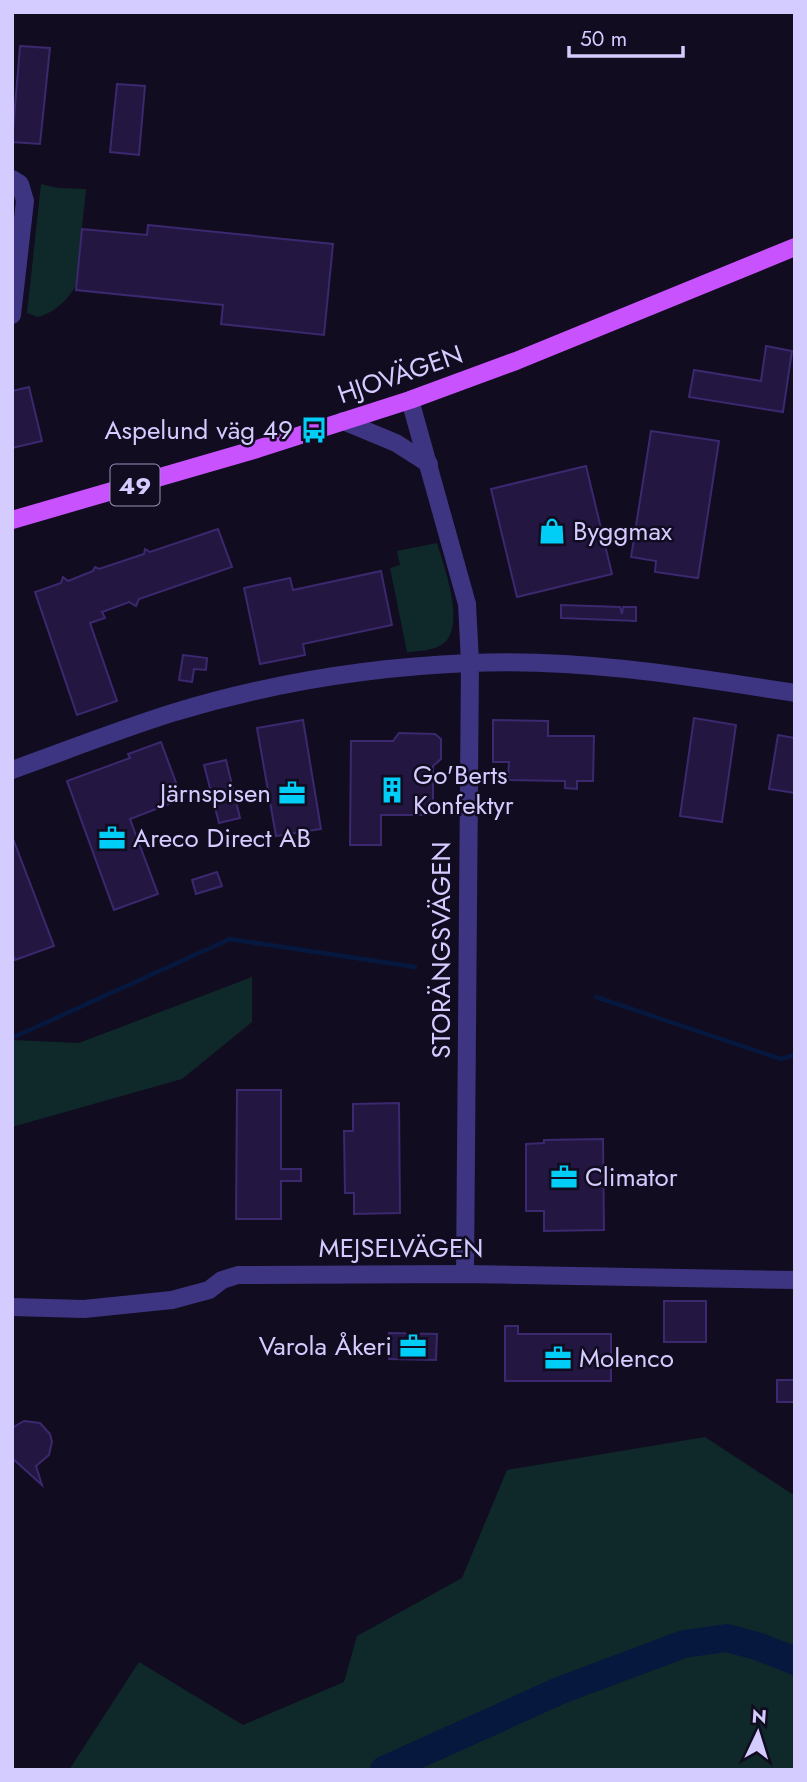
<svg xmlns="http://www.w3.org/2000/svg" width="807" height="1782" font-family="Jost,sans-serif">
  <rect width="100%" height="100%" fill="#110c20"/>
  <g fill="#0f292a">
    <path d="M41 184 58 188 86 189 76 285C69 299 54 313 38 317L27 313Z"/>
    <path d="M437 543C444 566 466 625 444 643 434 651 419 651 407 652L390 568 400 565 397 551Z"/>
    <polygon points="252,977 252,1022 182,1079 12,1127 12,1040 79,1043"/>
    <polygon points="705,1437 795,1496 795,1770 69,1770 139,1662 243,1725 344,1682 357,1636 462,1578 507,1470"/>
  </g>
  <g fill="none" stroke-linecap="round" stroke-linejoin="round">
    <g stroke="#07183e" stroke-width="4.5">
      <polyline points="596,997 781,1059 795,1055"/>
      <polyline points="12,1038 230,939 415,967"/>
    </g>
    <polyline stroke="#07183e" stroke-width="28" points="384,1770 561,1690 684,1644 727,1638 760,1647 795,1661"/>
  </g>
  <g fill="#231742" stroke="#3b286e" stroke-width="2">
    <polygon points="20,46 50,48 40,144 12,142"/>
    <polygon points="117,84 145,86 139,155 110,152"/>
    <polygon points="148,225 333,244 324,335 221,324 223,305 76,290 82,229 147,235"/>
    <polygon points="766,346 792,351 783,412 689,397 694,370 761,381"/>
    <polygon points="29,387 42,441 12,448 12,391"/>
    <polygon points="651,431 719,441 698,578 655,572 656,561 631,557"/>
    <polygon points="586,466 612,574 517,597 491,489"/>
    <polygon points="218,529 232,567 139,599 136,606 129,602 102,612 105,618 90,623 117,701 77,715 35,592 61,583 63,577 68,581 93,571 95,567 99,569 144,554 145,549 150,552"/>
    <polygon points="381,571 392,625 303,644 305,655 260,664 244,588 290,578 293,590"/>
    <polygon points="561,605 620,607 622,614 623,607 636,607 636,621 561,618"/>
    <polygon points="183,655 207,658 206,670 194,669 192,682 179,680"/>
    <polygon points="694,718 736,725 722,822 680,816"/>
    <polygon points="303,720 321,829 276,836 257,728"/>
    <polygon points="493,720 548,721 548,736 594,736 593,781 577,781 577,789 565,788 565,781 508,780 509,762 493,762"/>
    <polygon points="399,733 435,734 441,739 441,759 433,766 433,815 381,815 381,845 350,845 351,741 393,741"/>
    <polygon points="778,735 795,738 795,793 769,789"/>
    <polygon points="161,742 182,799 130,819 158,894 114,910 67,781 130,758 128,754"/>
    <polygon points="226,760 240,818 219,823 204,765"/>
    <polygon points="12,836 54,946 15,960 12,953"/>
    <polygon points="217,872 222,886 196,894 192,880"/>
    <polygon points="237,1090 281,1090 281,1169 301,1169 301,1181 281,1181 281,1219 236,1219"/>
    <polygon points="399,1103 400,1213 354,1214 354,1193 345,1193 344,1131 353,1131 353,1104"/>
    <polygon points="603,1139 604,1230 544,1231 544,1211 526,1211 526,1144 544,1143 544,1140"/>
    <rect x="664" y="1301" width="42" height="41"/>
    <polygon points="505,1326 518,1326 518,1334 611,1334 611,1381 505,1381"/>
    <polygon points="389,1333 437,1334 436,1360 389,1359"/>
    <rect x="777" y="1380" width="18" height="22"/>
    <polygon points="24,1421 40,1423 50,1434 52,1442 49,1455 36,1466 42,1485 12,1458 12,1428"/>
  </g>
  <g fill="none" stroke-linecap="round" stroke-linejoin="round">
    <g stroke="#3d3581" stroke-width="18">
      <polyline points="12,179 20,184 25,201 12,315"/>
      <polyline points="410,400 467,604 470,662 465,1274"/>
      <polyline points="343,421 396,443 429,464"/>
      <path d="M12 770C65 751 118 730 172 713 267 684 369 667 469 663 578 658 687 676 795 693"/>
      <polyline points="12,1307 84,1309 172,1300 209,1290 222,1280 238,1275 465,1274 795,1280"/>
    </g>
    <polyline stroke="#c952ff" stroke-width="18" points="12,520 257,449 410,400 516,361 795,247"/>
  </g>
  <defs>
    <g id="bus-bare" transform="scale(2.1)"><path d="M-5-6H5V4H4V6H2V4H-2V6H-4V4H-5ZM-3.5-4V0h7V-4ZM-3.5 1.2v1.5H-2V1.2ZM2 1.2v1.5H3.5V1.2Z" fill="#00cef6" stroke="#110c20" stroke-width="2.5" paint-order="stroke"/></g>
    <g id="shop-bare" transform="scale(2.1)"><path d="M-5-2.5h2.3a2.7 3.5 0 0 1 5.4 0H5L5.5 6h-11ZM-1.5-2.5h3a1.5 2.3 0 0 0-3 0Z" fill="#00cef6" stroke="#110c20" stroke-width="2.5" paint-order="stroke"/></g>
    <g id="building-bare" transform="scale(2.1)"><path d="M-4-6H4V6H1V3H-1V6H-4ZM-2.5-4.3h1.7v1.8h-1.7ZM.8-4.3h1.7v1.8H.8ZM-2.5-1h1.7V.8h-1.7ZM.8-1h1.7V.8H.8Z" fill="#00cef6" stroke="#110c20" stroke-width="2.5" paint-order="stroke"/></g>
    <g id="office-bare" transform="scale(2.1)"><path d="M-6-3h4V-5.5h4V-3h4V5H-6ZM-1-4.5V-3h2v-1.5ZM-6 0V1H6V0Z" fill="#00cef6" stroke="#110c20" stroke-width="2.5" paint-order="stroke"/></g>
  </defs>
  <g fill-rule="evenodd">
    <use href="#bus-bare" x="314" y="430"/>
    <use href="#shop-bare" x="552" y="531"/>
    <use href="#building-bare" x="392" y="790"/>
    <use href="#office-bare" x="292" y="793"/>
    <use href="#office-bare" x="112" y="838"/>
    <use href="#office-bare" x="564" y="1177"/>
    <use href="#office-bare" x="413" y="1346"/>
    <use href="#office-bare" x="558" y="1358"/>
  </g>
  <g text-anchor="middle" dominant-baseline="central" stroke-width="5" stroke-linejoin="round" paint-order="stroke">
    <rect fill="#110c20" stroke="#9a92bc" stroke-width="2" x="110.5" y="464.5" width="49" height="41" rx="5"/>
    <g font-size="24" font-weight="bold" fill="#d4cbff">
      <text x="135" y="485">49</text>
    </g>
    <g font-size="26" fill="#d4cbff" stroke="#110c20">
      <text transform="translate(400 374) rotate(-19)">HJOVÄGEN</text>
      <text transform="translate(441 950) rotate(-90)">STORÄNGSVÄGEN</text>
      <text x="401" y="1248">MEJSELVÄGEN</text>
    </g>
    <g font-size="26" fill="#d4cbff" stroke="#110c20" text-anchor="start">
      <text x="293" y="430" text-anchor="end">Aspelund väg 49</text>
      <text x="573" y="531">Byggmax</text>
      <text x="413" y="775">Go'Berts<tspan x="413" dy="30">Konfektyr</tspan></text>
      <text x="271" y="793" text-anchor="end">Järnspisen</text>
      <text x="133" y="838">Areco Direct AB</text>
      <text x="585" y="1177">Climator</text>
      <text x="392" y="1346" text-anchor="end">Varola Åkeri</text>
      <text x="579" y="1358">Molenco</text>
    </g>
  </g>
  <rect width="807" height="1782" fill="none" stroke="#d4cbff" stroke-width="28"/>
  <g transform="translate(758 1733) rotate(4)" stroke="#110c20" stroke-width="5" paint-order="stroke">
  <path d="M0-5L12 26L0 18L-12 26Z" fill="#d4cbff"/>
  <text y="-10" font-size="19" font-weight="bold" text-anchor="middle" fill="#d4cbff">N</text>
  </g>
  <path d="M569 46v10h114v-10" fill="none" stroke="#d4cbff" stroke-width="3.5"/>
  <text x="580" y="46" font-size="21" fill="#d4cbff" stroke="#110c20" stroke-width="5" paint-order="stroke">50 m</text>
</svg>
